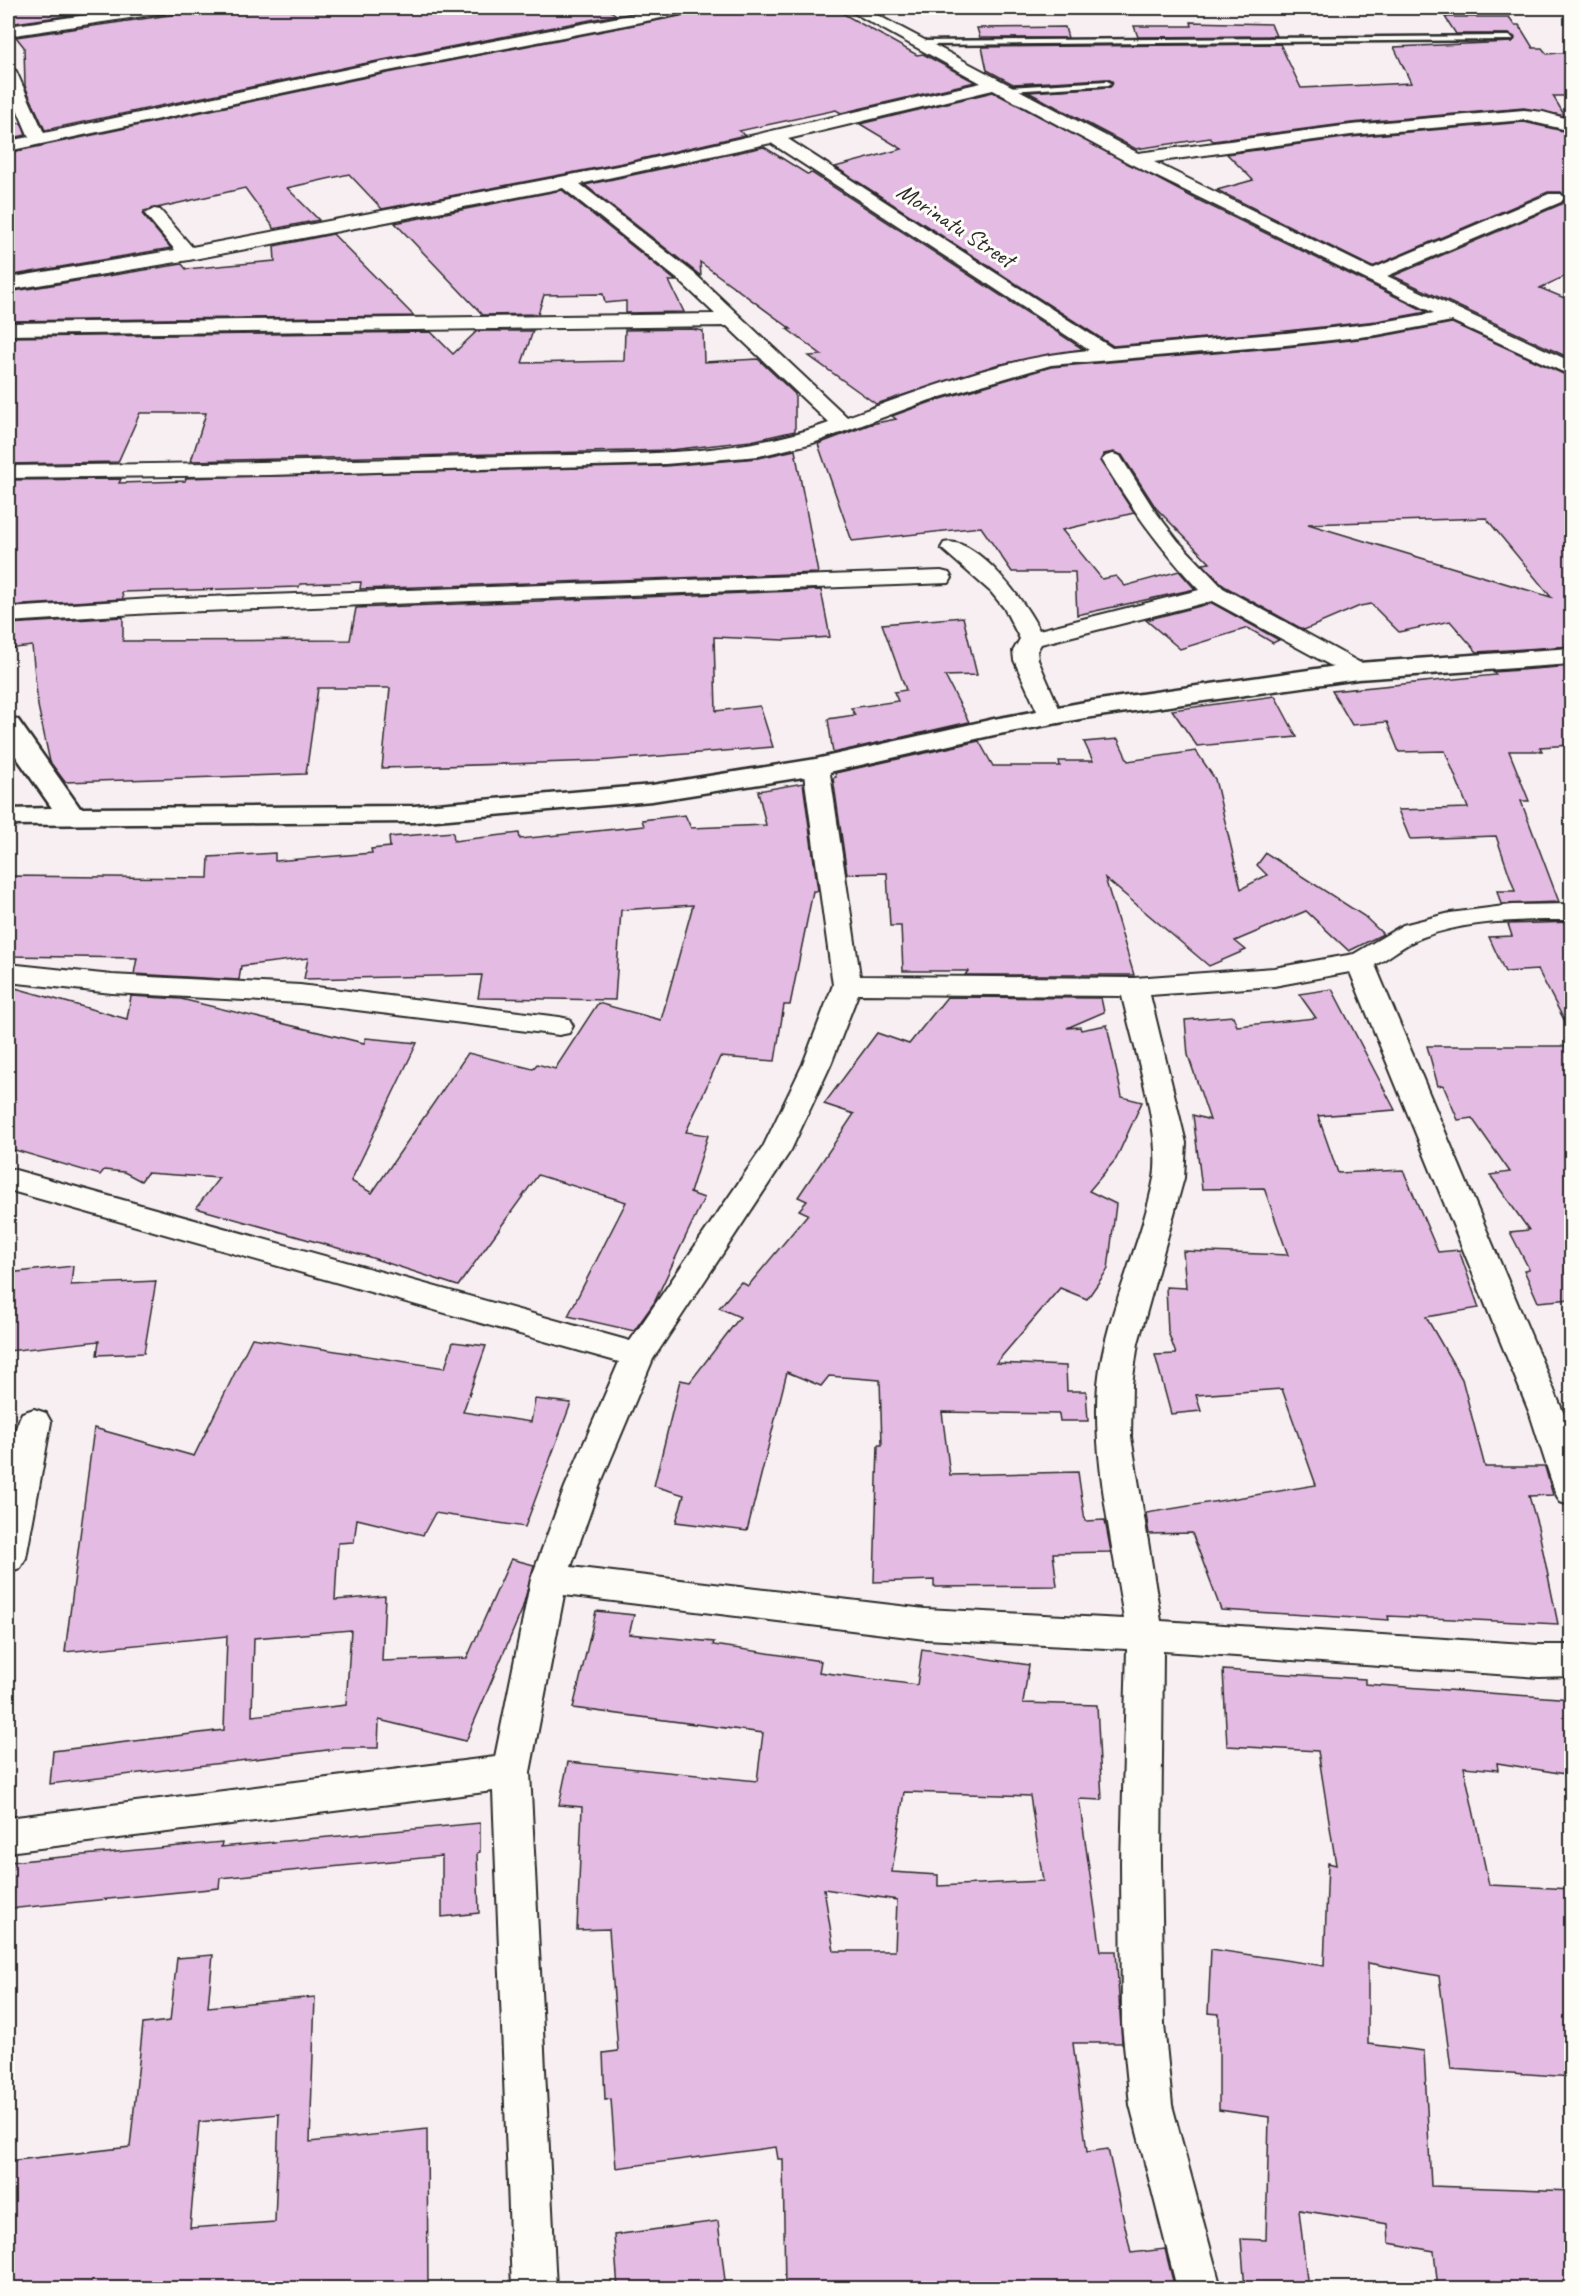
<svg xmlns="http://www.w3.org/2000/svg" width="1579" height="2296" font-family="Caveat,sans-serif">
  <rect width="100%" height="100%" fill="#f8eff3"/>
  <filter id="ink" filterUnits="userSpaceOnUse"><feTurbulence type="fractalNoise" baseFrequency=".0167" numOctaves="2"/><feDisplacementMap in="SourceGraphic" scale="12" xChannelSelector="R" yChannelSelector="G"/><feConvolveMatrix kernelMatrix="1 2 1 2 8 2 1 2 1" color-interpolation-filters="sRGB"/></filter>
  <g filter="url(#ink)">
    <g fill="#e4bbe2" stroke="#2b2b2b" stroke-width="1.5" fill-rule="evenodd">
      <polygon points="8,8 91,8 93,12 8,24"/>
      <polygon points="219,8 607,8 616,15 357,65 45,130 25,86 24,47 16,37"/>
      <polygon points="721,8 833,8 917,55 923,54 975,82 841,113 836,110 739,131 745,135 628,162 382,209 349,174 287,188 319,220 273,229 272,225 245,188 144,211 143,215 171,248 8,276 8,153 357,79"/>
      <polygon points="1445,17 1509,17 1515,25 1519,25 1533,48 1542,48 1547,54 1572,52 1572,96 1553,96 1565,116 1524,108 1351,123 1213,141 1210,138 1136,149 1028,92 1110,87 1112,81 1107,79 1013,84 987,70 982,47 1280,44 1301,88 1411,83 1394,47 1512,42 1515,39 1509,34 1456,34"/>
      <polygon points="1191,22 1271,24 1276,36 1138,37 1134,26 1192,26"/>
      <polygon points="1065,27 1068,38 980,38 977,28"/>
      <polygon points="993,92 1192,197 1427,312 1377,321 1286,331 1113,346 835,167 902,149 860,124"/>
      <polygon points="1524,122 1572,133 1572,273 1540,288 1572,301 1572,359 1393,276 1562,204 1566,198 1561,192 1548,192 1372,267 1217,190 1253,180 1227,154 1351,137"/>
      <polygon points="21,123 26,135 8,139 8,124"/>
      <polygon points="764,147 807,174 812,173 1083,349 996,365 876,404 809,356 822,355 787,329 791,329 700,262 701,276 585,185"/>
      <polygon points="562,190 676,281 669,281 684,312 626,313 626,301 605,303 603,294 544,295 538,314 483,315 395,223"/>
      <polygon points="333,234 414,316 8,321 8,292 182,264 186,269 275,261 274,246"/>
      <path d="M1452 323 1572 378V646L1477 652 1450 621 1399 632 1371 604 1360 606 1304 630 1224 586 1203 564 1210 563 1156 508 1122 455 1114 452 1104 454 1100 461 1134 513 1062 530 1102 579 1116 576 1125 586 1179 571 1195 589 1077 615 1075 572H1012L981 527 852 541 818 444 871 424 896 419 892 416 931 402 1051 367 1286 347 1377 337ZM1486 518 1551 597 1308 524Z"/>
      <polygon points="692,329 703,331 704,362 758,359 795,394 795,431 751,441 670,450 191,461 206,413 140,413 118,462 8,464 8,337 431,332 453,354 477,331 533,331 522,363 624,361 625,330"/>
      <polygon points="795,450 818,573 360,589 361,582 300,584 299,587 122,592 123,599 8,606 8,480 121,479 119,483 185,481 186,478 665,466 759,458"/>
      <polygon points="821,590 830,637 784,640 714,637 716,711 760,706 773,747 598,761 382,768 390,688 318,688 306,774 65,782 50,762 38,706 32,646 8,649 8,624 123,617 123,641 350,640 356,608"/>
      <polygon points="1212,603 1279,640 1273,643 1248,628 1180,649 1146,620"/>
      <polygon points="963,617 977,675 945,676 969,722 833,753 828,719 855,715 851,708 898,701 894,692 906,690 882,624"/>
      <polygon points="1572,666 1572,745 1540,747 1542,751 1509,751 1529,801 1521,801 1559,902 1501,904 1497,891 1515,891 1496,836 1410,839 1398,810 1468,808 1445,751 1399,752 1387,722 1352,725 1332,691 1496,675 1493,672"/>
      <polygon points="1275,696 1297,737 1197,746 1172,710"/>
      <polygon points="1118,739 1128,761 1196,751 1215,779 1241,889 1267,875 1257,865 1266,853 1364,916 1383,934 1349,951 1306,911 1235,941 1246,950 1209,966 1105,878 1134,975 965,975 968,971 903,971 901,926 890,926 887,873 847,874 833,778 836,777 835,773 979,741 993,766 1060,766 1059,761 1093,761 1084,742"/>
      <polygon points="803,783 818,891 813,891 790,1005 784,1005 775,1061 720,1057 686,1132 708,1135 690,1193 704,1198 654,1303 634,1331 568,1316 626,1202 538,1175 458,1286 366,1256 196,1208 219,1178 147,1173 141,1181 124,1172 104,1170 100,1175 8,1148 8,986 127,1019 131,996 181,999 364,1043 366,1038 417,1043 351,1181 372,1193 468,1053 533,1069 537,1064 555,1069 598,1003 661,1020 693,905 621,910 615,1000 478,998 482,975 304,979 308,958 241,966 239,980 134,974 137,958 8,956 8,876 208,878 209,857 275,853 275,861 372,853 371,849 390,847 389,837 453,832 454,841 519,833 520,839 644,826 642,820 685,815 691,828 766,825 758,791"/>
      <polygon points="1572,922 1572,1035 1538,970 1505,972 1489,937 1512,936 1508,924"/>
      <polygon points="1332,989 1395,1110 1318,1116 1338,1173 1403,1170 1438,1252 1459,1250 1479,1308 1426,1317 1462,1379 1485,1467 1545,1467 1553,1495 1529,1496 1538,1527 1558,1624 1388,1616 1389,1620 1221,1610 1192,1533 1149,1534 1146,1513 1316,1485 1282,1389 1196,1395 1201,1411 1171,1414 1155,1355 1176,1354 1168,1332 1166,1287 1186,1288 1183,1251 1288,1255 1264,1188 1202,1189 1193,1115 1210,1120 1188,1055 1185,1020 1233,1016 1237,1026 1316,1018 1299,994"/>
      <polygon points="947,997 1101,998 1104,1012 1067,1028 1080,1027 1081,1030 1107,1025 1122,1097 1142,1102 1116,1159 1089,1191 1116,1204 1108,1269 1087,1299 1060,1288 996,1363 1066,1366 1067,1391 1086,1391 1088,1421 1060,1421 1059,1414 942,1412 950,1475 1078,1472 1085,1521 1105,1520 1111,1552 1053,1553 1057,1586 934,1587 934,1580 874,1582 878,1445 882,1445 880,1380 829,1376 821,1386 787,1372 747,1531 676,1522 684,1495 654,1486 680,1380 690,1382 740,1317 719,1308 741,1282 748,1286 808,1214 799,1210 807,1201 798,1197 854,1114 824,1104 877,1033 909,1044"/>
      <polygon points="1427,1046 1572,1046 1572,1299 1538,1302 1524,1270 1529,1269 1510,1232 1529,1230 1490,1175 1510,1172 1472,1118 1458,1120 1443,1085 1438,1086"/>
      <polygon points="73,1266 71,1285 156,1281 144,1353 97,1355 99,1341 8,1351 8,1273"/>
      <path d="M252 1338 445 1368 453 1342 486 1346 463 1412 531 1422 535 1399 571 1403 525 1527 435 1513 423 1535 357 1519 354 1542 338 1543 335 1600 385 1596 382 1661 467 1658 511 1559 534 1565 522 1610 466 1741 379 1720 378 1748H344L50 1784 53 1751 224 1730 227 1636 65 1652 94 1428 194 1456ZM351 1630 346 1705 252 1716 254 1638Z"/>
      <path d="M596 1611 634 1615 629 1634 714 1642 713 1645 821 1661 819 1672 917 1685 922 1649 1029 1665 1023 1703 1097 1705 1102 1800 1079 1799 1101 1951H1116L1122 2043H1073L1087 2152 1108 2149 1131 2253 1165 2249 1175 2289H785L783 2159H778L776 2147 616 2168 611 2099 605 2100 603 2053 618 2051 609 1929 577 1930 582 1807 559 1805 568 1762 757 1781 763 1733 573 1708ZM904 1792 1030 1796 1043 1881 938 1886V1875L892 1872ZM824 1889 897 1900 895 1951H834Z"/>
      <polygon points="1223,1670 1365,1679 1365,1684 1572,1699 1572,1775 1497,1763 1498,1770 1464,1767 1489,1885 1572,1889 1572,2077 1451,2069 1439,1976 1368,1963 1368,2044 1424,2051 1431,2186 1572,2191 1572,2289 1438,2289 1434,2251 1389,2243 1388,2224 1299,2210 1308,2289 1245,2289 1241,2239 1266,2240 1269,2117 1219,2110 1219,2014 1208,2013 1211,1949 1324,1966 1328,1863 1336,1865 1318,1751 1227,1746"/>
      <polygon points="480,1823 480,1852 477,1853 479,1913 442,1917 442,1856 220,1878 219,1888 8,1909 9,1862 222,1842 221,1847"/>
      <path d="M213 1955 208 2007 315 1997 310 2142 427 2129 428 2289H8V2161L130 2147 143 2024 170 2021 177 1958ZM279 2114 275 2222 190 2228 199 2122Z"/>
      <polygon points="718,2221 726,2289 618,2289 614,2235"/>
    </g>
    <g fill="none" stroke-linecap="round" stroke-linejoin="round">
      <g stroke="#2b2b2b" stroke-width="5">
        <g id="lane">
          <polygon points="1509,36 1513,38 1512,40 922,45 918,43 922,41"/>
          <polygon points="1107,81 1111,83 1110,85 1008,91 1004,89 1008,87"/>
        </g>
      </g>
      <g stroke="#2b2b2b" stroke-width="4">
        <g id="street">
          <polygon points="136,8 172,8 164,13 8,36 8,26"/>
          <polygon points="666,8 695,8 687,13 357,77 8,151 8,141 29,137 8,88 8,66 16,71 44,133 357,67"/>
          <path d="M845 8H864L1138 153 1351 125 1524 110 1543 112 1572 120V131L1524 120 1351 135 1154 162 1372 269 1549 194H1561L1564 198 1561 202 1387 276 1572 362V376L1452 321 1377 335 1286 345 1051 365 930 400 813 443 759 456 665 464 269 475 8 478V466C174 464 340 461 506 456 613 453 728 460 829 423L727 326 8 335V323L715 314 681 282 563 188 189 260 8 290V278L175 250 145 214 154 209 160 210 192 247 628 164 981 83ZM993 90 1129 163 1434 313 1377 323 1286 333 1112 348 788 139ZM771 143 1089 350C1006 357 924 389 847 417L695 274 580 184Z"/>
          <path d="M1113 454 1120 456 1155 511 1178 541 1223 588 1366 666 1370 671 1366 676H1350L1212 601 1041 644 1037 651 1038 660 1063 717 1060 722 1051 724 1042 722 1014 660 1013 651 1020 639 1004 608 991 592 941 548 944 543C976 535 1027 604 1039 630L1199 590C1160 548 1132 509 1102 460L1106 456Z"/>
          <polygon points="941,571 949,573 952,578 949,583 152,613 8,622 8,608 152,599"/>
          <path d="M816 759 825 762 829 767 860 976 1134 978 1274 968 1354 954 1403 925 1450 913 1512 905 1572 904V920C1523 920 1469 920 1423 937 1405 943 1391 957 1375 965L1564 1414 1572 1438V1506L1560 1502 1555 1492 1530 1414 1350 972 1274 986 1150 995 1186 1143 1184 1178 1138 1343 1132 1384 1131 1437 1161 1621 1539 1645H1572V1676L1539 1677 1163 1651 1161 1862 1164 2024 1172 2105 1221 2288H1177L1130 2105 1122 2024 1121 1862 1127 1649 925 1639 564 1595 530 1772 556 2288H512L493 1791 8 1852V1818L495 1757 531 1579 565 1487 619 1362 8 1190V1168L630 1341 763 1147 803 1064 833 985 803 767 807 762ZM858 994 1122 996C1133 1045 1162 1132 1154 1178 1141 1248 1105 1313 1098 1384 1092 1458 1113 1545 1124 1619L925 1609 571 1567 599 1487 653 1359 791 1150 831 1064Z"/>
          <polygon points="8,964 112,975 300,985 559,1017 569,1019 573,1026 569,1033 559,1035 300,1003 112,993 8,982"/>
          <path d="M34 1409 46 1413 51 1422 26 1558 20 1568 8 1572C3 1533 4 1448 22 1413Z"/>
        </g>
      </g>
      <g stroke="#2b2b2b" stroke-width="5">
        <polygon id="secondary" points="1572,648 1572,664 1358,679 1085,718 994,735 816,775 652,801 414,822 8,825 8,809 52,808 8,745 8,718 18,720 80,808 414,806 652,785 816,759 994,719 1085,702 1358,663"/>
      </g>
      <use href="#lane" fill="#fdfcf7" fill-rule="evenodd"/>
      <use href="#street" fill="#fdfcf7" fill-rule="evenodd"/>
      <use href="#secondary" fill="#fdfcf7" fill-rule="evenodd"/>
    </g>
  </g>
  <g text-anchor="middle" dominant-baseline="central" stroke-width="6" stroke-linejoin="round" paint-order="stroke">
    <g font-size="24" fill="#2b2b2b" stroke="#fdfcf7">
      <text transform="translate(956 225) rotate(33)">Morinatu Street</text>
    </g>
  </g>
  <rect width="1579" height="2296" fill="none" stroke="#fdfcf7" stroke-width="30"/>
  <rect x="15" y="15" width="1549" height="2266" fill="none" stroke="#2b2b2b" stroke-width="2" filter="url(#ink)"/>
</svg>
